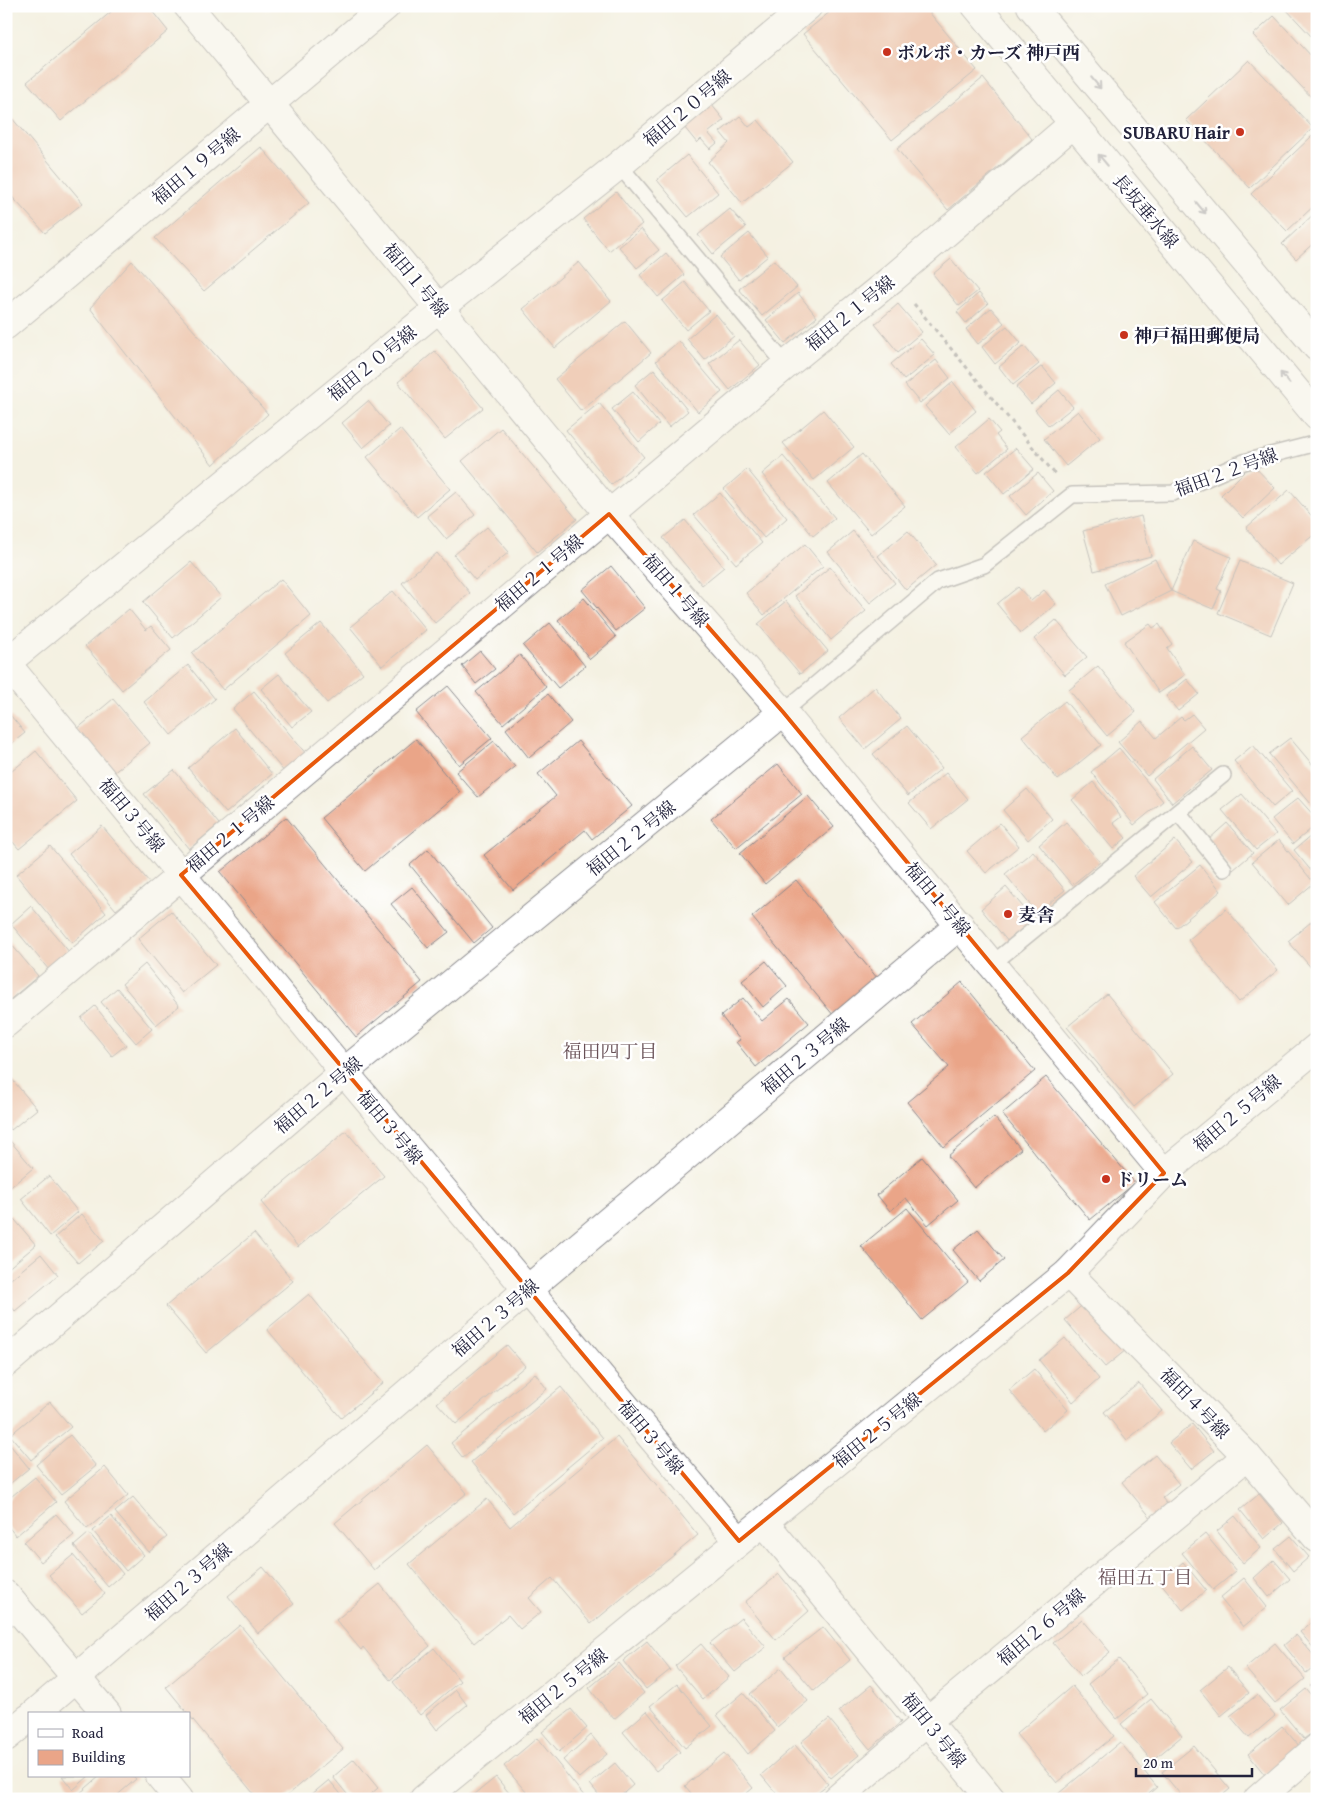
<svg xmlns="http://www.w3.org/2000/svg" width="1323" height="1805" font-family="'Gentium Book Plus','Noto Serif JP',serif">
  <rect width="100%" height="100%" fill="#fff"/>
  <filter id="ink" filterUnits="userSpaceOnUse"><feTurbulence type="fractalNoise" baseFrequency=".02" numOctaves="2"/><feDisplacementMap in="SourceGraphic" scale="10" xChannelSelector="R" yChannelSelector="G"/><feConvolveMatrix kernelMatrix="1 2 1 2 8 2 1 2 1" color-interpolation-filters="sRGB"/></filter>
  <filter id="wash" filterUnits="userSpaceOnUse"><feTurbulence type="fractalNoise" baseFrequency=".0096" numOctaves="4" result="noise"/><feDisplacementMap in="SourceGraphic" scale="20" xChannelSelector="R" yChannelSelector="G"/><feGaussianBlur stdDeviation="1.12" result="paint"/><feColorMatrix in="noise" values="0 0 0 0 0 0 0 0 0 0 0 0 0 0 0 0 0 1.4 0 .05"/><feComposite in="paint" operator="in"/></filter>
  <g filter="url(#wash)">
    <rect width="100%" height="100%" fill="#f4f1e2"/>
    <g id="blocks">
      <g fill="#eaa588">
        <polygon points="118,6 148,6 168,31 61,121 27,82"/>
        <polygon points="837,6 924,6 977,70 892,140 803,34"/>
        <polygon points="1244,6 1258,6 1251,13"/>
        <polygon points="1288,6 1317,6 1317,34 1313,38 1285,8"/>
        <polygon points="1274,16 1314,59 1317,57 1317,98 1314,100 1253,35"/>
        <polygon points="1249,60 1313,128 1250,188 1186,120"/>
        <polygon points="983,78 1032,139 948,210 897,149"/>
        <polygon points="707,99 724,120 708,133 717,143 710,149 701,139 697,143 680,122"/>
        <polygon points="6,111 83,203 45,233 6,190"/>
        <polygon points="740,116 749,127 758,120 793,162 742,203 708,162 729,143 720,132"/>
        <polygon points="1312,136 1317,141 1317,203 1287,231 1251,194"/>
        <polygon points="261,147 309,203 204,291 155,238"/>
        <polygon points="687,155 718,193 688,217 657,180"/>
        <polygon points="616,192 642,224 609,251 583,219"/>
        <polygon points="730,209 746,227 713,254 698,235"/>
        <polygon points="1317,211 1317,240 1296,259 1282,244"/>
        <polygon points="641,229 659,250 637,268 619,247"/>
        <polygon points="749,233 768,256 739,280 720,257"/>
        <polygon points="666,253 684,275 658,297 640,275"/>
        <polygon points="951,259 978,291 959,306 933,274"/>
        <polygon points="774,260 797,287 762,316 739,289"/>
        <polygon points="132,261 268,414 213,465 90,308"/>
        <polygon points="579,262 611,301 555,348 523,309"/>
        <polygon points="685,282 709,311 686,330 662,301"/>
        <polygon points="798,293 817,317 785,343 766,320"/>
        <polygon points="979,293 988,304 966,323 957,312"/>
        <polygon points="898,304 922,332 898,352 875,324"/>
        <polygon points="991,308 1004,323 978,344 966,329"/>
        <polygon points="716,314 734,336 705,360 687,339"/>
        <polygon points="625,321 651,353 581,411 555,379"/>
        <polygon points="1007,326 1021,343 995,364 982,347"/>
        <polygon points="921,339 935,355 904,380 891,364"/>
        <polygon points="739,340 760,365 730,390 709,364"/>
        <polygon points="679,341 722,392 698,412 656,361"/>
        <polygon points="1024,346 1039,364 1013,385 999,367"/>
        <polygon points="435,351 483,408 445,439 398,382"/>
        <polygon points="936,360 950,378 920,403 905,385"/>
        <polygon points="1042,366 1056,383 1031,404 1016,387"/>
        <polygon points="654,369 688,411 669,427 635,385"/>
        <polygon points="953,382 976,411 949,434 925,406"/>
        <polygon points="1059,390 1073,407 1049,426 1035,410"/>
        <polygon points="633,392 659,424 639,442 612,409"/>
        <polygon points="368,401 389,426 363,448 342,423"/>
        <polygon points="599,403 644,457 611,485 566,430"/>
        <polygon points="823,410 854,447 814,480 783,443"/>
        <polygon points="1078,411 1100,438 1066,466 1044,439"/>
        <polygon points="989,419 1000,432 996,435 1007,449 978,473 956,447"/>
        <polygon points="501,428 577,519 537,552 462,461"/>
        <polygon points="400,429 450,489 417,517 367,457"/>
        <polygon points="1016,448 1034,469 1004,494 986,472"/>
        <polygon points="862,454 905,506 871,534 828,483"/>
        <polygon points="783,456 835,518 813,536 762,474"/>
        <polygon points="1252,464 1275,488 1243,518 1221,495"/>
        <polygon points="747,469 787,518 764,538 724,489"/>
        <polygon points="1038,473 1053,491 1026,515 1010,496"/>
        <polygon points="1289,490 1317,522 1317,532 1278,565 1246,528"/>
        <polygon points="456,492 475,515 446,539 427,516"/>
        <polygon points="720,493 762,543 736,564 694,515"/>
        <polygon points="1141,516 1151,556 1094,571 1083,531"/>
        <polygon points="685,520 724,567 702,585 663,538"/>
        <polygon points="487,527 509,552 475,580 454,555"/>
        <polygon points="853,531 895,583 870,603 828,552"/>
        <polygon points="908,531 936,565 906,590 878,556"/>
        <polygon points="1193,541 1231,557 1217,589 1221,591 1213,609 1171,591 1121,616 1105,584 1155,559 1171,591"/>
        <polygon points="805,544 823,566 764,615 746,593"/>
        <polygon points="437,553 470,593 435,623 402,583"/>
        <polygon points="1240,561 1293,583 1271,635 1218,613"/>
        <polygon points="191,562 221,597 173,638 143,602"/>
        <polygon points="611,566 645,608 616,631 582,590"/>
        <polygon points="830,567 866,611 831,640 795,596"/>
        <polygon points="281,579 311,616 223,690 192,653"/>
        <polygon points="1018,587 1031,601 1044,590 1056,604 1021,633 997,604"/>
        <polygon points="393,591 426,630 382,666 350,627"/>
        <polygon points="584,598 616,637 590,659 558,620"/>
        <polygon points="786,601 828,651 800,674 758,624"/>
        <polygon points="129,609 146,630 151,626 171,650 122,690 85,646"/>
        <polygon points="1056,620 1087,657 1065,675 1034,639"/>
        <polygon points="321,623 363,673 327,703 285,653"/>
        <polygon points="550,623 585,666 558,688 523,646"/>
        <polygon points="1150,624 1153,628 1159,624 1172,644 1167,648 1185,675 1159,693 1124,642"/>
        <polygon points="480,651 495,669 476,684 462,666"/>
        <polygon points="520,655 546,687 503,724 476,692"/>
        <polygon points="188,665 215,699 171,735 144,702"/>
        <polygon points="1098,666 1136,712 1107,736 1069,690"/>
        <polygon points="279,674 311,712 292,727 261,689"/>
        <polygon points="1187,679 1199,694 1178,711 1166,696"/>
        <polygon points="448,686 492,738 459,765 416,712"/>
        <polygon points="875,687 901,719 865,749 839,718"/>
        <polygon points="254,691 307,755 285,773 233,709"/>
        <polygon points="548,694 571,722 529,758 506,729"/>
        <polygon points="113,699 150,743 112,774 76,730"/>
        <polygon points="1065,701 1101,745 1058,780 1022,736"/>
        <polygon points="6,710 25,733 6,748"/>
        <polygon points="1192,714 1204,728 1147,776 1118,742 1142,721 1156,738 1181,717 1184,720"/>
        <polygon points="907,726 942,768 908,796 873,754"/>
        <polygon points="235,728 272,774 226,813 188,768"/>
        <polygon points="1290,738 1317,770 1317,811 1269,754"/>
        <polygon points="416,739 460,792 365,871 321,818"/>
        <polygon points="494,741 515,767 478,797 456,772"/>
        <polygon points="578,741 632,806 592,839 585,830 513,890 484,855 556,796 538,774"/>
        <polygon points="1253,745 1292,791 1273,807 1234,761"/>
        <polygon points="1192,746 1212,770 1172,803 1153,779"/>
        <polygon points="1119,748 1163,801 1134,825 1091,772"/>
        <polygon points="36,751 77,801 19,849 6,834 6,776"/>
        <polygon points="778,764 802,794 736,848 711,819"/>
        <polygon points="174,770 219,824 189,849 144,794"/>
        <polygon points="946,773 968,799 931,829 909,803"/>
        <polygon points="1093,782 1121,817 1113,823 1126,838 1113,849 1072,800"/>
        <polygon points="1027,789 1052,819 1028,840 1003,810"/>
        <polygon points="1242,794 1276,834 1256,850 1222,810"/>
        <polygon points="808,796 834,827 765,884 740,853"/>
        <polygon points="1298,798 1317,819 1317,824 1293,844 1272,819"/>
        <polygon points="286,817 422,982 356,1037 220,872"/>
        <polygon points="1066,822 1100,862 1072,885 1039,845"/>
        <polygon points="1000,823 1019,846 986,873 967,851"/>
        <polygon points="1227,823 1253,853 1233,870 1208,840"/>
        <polygon points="102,826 150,883 116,910 69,854"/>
        <polygon points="1317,831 1317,878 1294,850"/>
        <polygon points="1175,840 1193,862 1151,897 1133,876"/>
        <polygon points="1279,840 1314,883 1288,905 1252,862"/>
        <polygon points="50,846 106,913 72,943 16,875"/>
        <polygon points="428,849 492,928 474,943 410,865"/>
        <polygon points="1033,851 1065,890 1037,913 1005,874"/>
        <polygon points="1200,865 1221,891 1176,928 1155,902"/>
        <polygon points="796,880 878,979 834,1016 752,917"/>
        <polygon points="412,887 449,932 428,948 391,904"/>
        <polygon points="1006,887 1035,921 1009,943 981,909"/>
        <polygon points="31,906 70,953 49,970 11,924"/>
        <polygon points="1226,909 1278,970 1239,1002 1188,940"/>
        <polygon points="171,911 216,965 182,993 138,939"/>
        <polygon points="1317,917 1317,969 1314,971 1288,941"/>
        <polygon points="6,938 38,976 6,1003"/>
        <polygon points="766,961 787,986 763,1007 742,981"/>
        <polygon points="145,964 179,1006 156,1025 122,984"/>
        <polygon points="962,982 1035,1071 944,1147 907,1102 949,1067 912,1024"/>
        <polygon points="117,988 152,1029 136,1043 101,1002"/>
        <polygon points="1107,994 1173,1074 1134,1107 1067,1027"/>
        <polygon points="743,998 762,1021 789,999 809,1023 756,1067 736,1042 740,1040 721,1016"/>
        <polygon points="95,1006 126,1045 112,1056 81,1018"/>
        <polygon points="10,1077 37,1109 11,1130 6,1124 6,1080"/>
        <polygon points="1046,1077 1135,1183 1090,1220 1002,1114"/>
        <polygon points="994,1117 1021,1149 974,1188 948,1156"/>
        <polygon points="346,1131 384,1176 298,1247 261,1202"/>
        <polygon points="6,1136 33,1168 6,1191"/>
        <polygon points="922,1157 958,1200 928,1225 906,1198 890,1211 877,1195"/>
        <polygon points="49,1176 78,1212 50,1236 21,1199"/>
        <polygon points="907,1208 968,1282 922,1320 861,1246"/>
        <polygon points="10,1214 36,1245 6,1270 6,1217"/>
        <polygon points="82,1214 104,1241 78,1263 55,1237"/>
        <polygon points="978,1229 1004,1260 979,1281 953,1250"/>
        <polygon points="254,1233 293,1281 206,1353 166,1306"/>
        <polygon points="41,1254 58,1275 15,1311 6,1300 6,1283"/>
        <polygon points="309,1294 383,1383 341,1418 267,1329"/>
        <polygon points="1086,1302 1126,1350 1105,1367 1065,1320"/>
        <polygon points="1065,1338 1099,1379 1073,1402 1039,1360"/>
        <polygon points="507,1345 525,1366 456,1424 437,1403"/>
        <polygon points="1034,1369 1068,1410 1043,1431 1009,1390"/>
        <polygon points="535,1373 547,1389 463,1458 451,1443"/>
        <polygon points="1139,1383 1162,1411 1127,1440 1104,1412"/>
        <polygon points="561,1387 603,1438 513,1513 471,1462"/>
        <polygon points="50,1402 71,1427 31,1460 10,1435"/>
        <polygon points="1192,1424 1214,1451 1191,1469 1169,1443"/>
        <polygon points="70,1435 96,1466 61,1495 36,1465"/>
        <polygon points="617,1437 698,1535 591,1624 552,1578 529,1598 541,1612 520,1629 508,1615 474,1643 409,1564 487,1499 510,1527"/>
        <polygon points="427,1445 467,1493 374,1570 335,1523"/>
        <polygon points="11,1446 29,1468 6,1487 6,1450"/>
        <polygon points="1155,1455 1179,1484 1162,1498 1172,1510 1156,1524 1122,1482"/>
        <polygon points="105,1467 128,1495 87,1529 64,1501"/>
        <polygon points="35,1477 56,1502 16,1536 6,1524 6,1501"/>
        <polygon points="1259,1494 1283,1523 1264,1539 1240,1510"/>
        <polygon points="133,1497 167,1537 149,1552 115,1512"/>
        <polygon points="56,1514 74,1535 41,1562 24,1542"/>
        <polygon points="111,1516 144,1555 126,1571 93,1531"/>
        <polygon points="1235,1516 1261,1548 1243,1563 1217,1531"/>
        <polygon points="89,1533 123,1574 108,1587 74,1546"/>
        <polygon points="1205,1534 1236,1571 1213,1590 1182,1553"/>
        <polygon points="1291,1536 1309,1557 1293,1571 1275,1549"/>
        <polygon points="73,1555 105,1594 82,1613 49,1575"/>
        <polygon points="1274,1560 1290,1579 1269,1597 1254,1578"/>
        <polygon points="1183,1562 1206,1590 1183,1610 1160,1582"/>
        <polygon points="263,1567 294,1604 258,1633 228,1596"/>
        <polygon points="779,1574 809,1611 776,1640 745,1602"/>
        <polygon points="1244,1578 1267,1607 1243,1627 1220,1598"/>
        <polygon points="380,1584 430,1646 390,1680 363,1647 361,1650 336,1620"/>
        <polygon points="741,1618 766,1647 735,1672 710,1643"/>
        <polygon points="1082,1619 1110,1652 1081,1676 1053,1643"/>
        <polygon points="1313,1621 1317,1625 1317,1652 1300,1632"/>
        <polygon points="240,1625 343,1749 283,1799 258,1799 166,1687"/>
        <polygon points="823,1627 850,1660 814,1691 785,1657"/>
        <polygon points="1296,1635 1317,1659 1317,1664 1306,1673 1284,1645"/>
        <polygon points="647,1641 670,1670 646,1689 623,1661"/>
        <polygon points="1275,1643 1305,1679 1275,1703 1245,1668"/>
        <polygon points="701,1644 729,1677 703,1699 675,1666"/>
        <polygon points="434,1648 460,1681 420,1715 393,1682"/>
        <polygon points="1119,1659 1147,1694 1117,1719 1088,1684"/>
        <polygon points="619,1663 644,1693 614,1719 589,1688"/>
        <polygon points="1228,1667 1249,1693 1221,1716 1200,1690"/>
        <polygon points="781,1668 808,1701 777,1727 750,1694"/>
        <polygon points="1317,1680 1317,1694 1310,1686"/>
        <polygon points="677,1684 712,1726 685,1748 650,1706"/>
        <polygon points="871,1685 901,1722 870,1749 839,1711"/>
        <polygon points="1072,1686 1114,1736 1057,1783 1016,1734"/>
        <polygon points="1306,1689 1317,1702 1317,1729 1304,1739 1280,1710"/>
        <polygon points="456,1690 467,1705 437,1730 426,1715"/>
        <polygon points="743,1693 775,1731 748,1754 717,1715"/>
        <polygon points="1257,1695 1275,1716 1249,1738 1230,1716"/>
        <polygon points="1151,1699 1182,1736 1152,1761 1121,1724"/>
        <polygon points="571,1709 587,1728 559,1752 542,1732"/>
        <polygon points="647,1711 680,1752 656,1771 623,1732"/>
        <polygon points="829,1719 859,1755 831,1778 801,1742"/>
        <polygon points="1282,1726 1300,1747 1265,1775 1248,1754"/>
        <polygon points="591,1735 607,1754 579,1778 563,1760"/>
        <polygon points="537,1738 585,1797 583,1799 532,1799 504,1766"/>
        <polygon points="1120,1742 1157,1787 1143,1799 1052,1799"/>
        <polygon points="795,1745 828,1784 809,1799 781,1799 761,1775"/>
        <polygon points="1194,1746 1230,1789 1218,1799 1184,1799 1162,1772"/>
        <polygon points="724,1753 753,1788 740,1799 696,1799 685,1786"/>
        <polygon points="354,1759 378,1788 365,1799 351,1799 333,1777"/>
        <polygon points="615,1763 633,1785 617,1799 602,1799 590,1784"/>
        <polygon points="62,1776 89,1776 73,1790"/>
        <polygon points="100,1776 133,1776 136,1779 113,1799 82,1799 79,1794"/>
        <polygon points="496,1777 514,1799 469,1799"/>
        <polygon points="329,1780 345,1799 314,1799 311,1795"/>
      </g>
    </g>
  </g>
  <g filter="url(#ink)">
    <use href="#blocks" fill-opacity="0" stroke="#8b8a8e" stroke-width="1"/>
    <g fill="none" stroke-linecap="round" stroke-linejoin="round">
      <g stroke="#8b8a8e" stroke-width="18">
        <g id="lane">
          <polyline points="619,165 786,365"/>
          <polyline points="783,712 938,581 984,565 1072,495 1173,493 1244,462 1317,443"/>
          <polyline points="1178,812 1224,869"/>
          <polyline points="992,964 1223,775"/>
        </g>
      </g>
      <g stroke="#8b8a8e" stroke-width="30">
        <g id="street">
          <polyline points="188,6 439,308 609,514 783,712 1164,1173"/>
          <polyline points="6,325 386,6"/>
          <polyline points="6,663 344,1072 739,1541"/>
          <polyline points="6,663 439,308 619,165 808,6"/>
          <polyline points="6,1023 786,365 893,278 1073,124"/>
          <polyline points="1068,1273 1247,1456 1317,1538"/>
          <polyline points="6,1363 344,1072 783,712"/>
          <polyline points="764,1522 991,1799"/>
          <polyline points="6,1595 107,1714"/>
          <polyline points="34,1714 527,1290 960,925"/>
          <polyline points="6,1737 29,1718"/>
          <polyline points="160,1776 179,1799"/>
          <polyline points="424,1799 1068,1273 1164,1173 1317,1047"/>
          <polyline points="837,1799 927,1721 1247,1456"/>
          <polyline points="1258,1799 1317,1748"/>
        </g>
      </g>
      <g stroke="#8b8a8e" stroke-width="30">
        <g id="secondary">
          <polyline points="976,6 1317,416"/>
          <polyline points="1031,6 1317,347"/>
        </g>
      </g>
      <polyline stroke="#8b8a8e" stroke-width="3" stroke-dasharray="4 4" stroke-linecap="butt" points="914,304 1055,474"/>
      <use href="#lane" stroke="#fff" stroke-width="15"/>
      <use href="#street" stroke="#fff" stroke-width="28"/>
      <use href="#secondary" stroke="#fff" stroke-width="28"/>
    </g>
    <defs><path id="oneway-shaft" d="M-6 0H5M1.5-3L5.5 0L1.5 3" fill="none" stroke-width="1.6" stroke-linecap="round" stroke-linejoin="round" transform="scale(1.25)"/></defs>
    <g stroke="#9c9ca7">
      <use href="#oneway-shaft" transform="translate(1096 83) rotate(50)"/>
      <use href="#oneway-shaft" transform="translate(1103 160) rotate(-130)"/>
      <use href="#oneway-shaft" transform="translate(1201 208) rotate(50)"/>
      <use href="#oneway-shaft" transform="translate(1285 378) rotate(-130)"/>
    </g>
  </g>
  <path d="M0 0H1323V1805H0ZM609 514 783 712 1164 1173 1068 1273 739 1541 181 875Z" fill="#f4f1e2" fill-opacity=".55" fill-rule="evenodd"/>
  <path fill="none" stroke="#e8590c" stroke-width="4" stroke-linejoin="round" d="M609 514 783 712 1164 1173 1068 1273 739 1541 181 875Z"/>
  <g fill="#c8321e" stroke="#fff" stroke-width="2">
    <circle cx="887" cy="52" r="5"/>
    <circle cx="1240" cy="132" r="5"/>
    <circle cx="1124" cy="335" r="5"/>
    <circle cx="1008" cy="914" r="5"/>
    <circle cx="1106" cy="1179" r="5"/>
  </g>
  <g text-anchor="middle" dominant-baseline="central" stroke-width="5" stroke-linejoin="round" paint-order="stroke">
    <g font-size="18" font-weight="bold" fill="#22223b" stroke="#fff" text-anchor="start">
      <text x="897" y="52">ボルボ・カーズ 神戸西</text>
      <text x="1230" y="132" text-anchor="end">SUBARU Hair</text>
      <text x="1134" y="335">神戸福田郵便局</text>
      <text x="1018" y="914">麦舎</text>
      <text x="1116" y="1179">ドリーム</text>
    </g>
    <g font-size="18" fill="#22223b" stroke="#fff">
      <text transform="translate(687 108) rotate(-40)">福田２０号線</text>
      <text transform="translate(196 166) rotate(-40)">福田１９号線</text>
      <text transform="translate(1146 211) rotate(50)">長坂垂水線</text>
      <text transform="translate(416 280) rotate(50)">福田１号線</text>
      <text transform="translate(850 313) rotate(-39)">福田２１号線</text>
      <text transform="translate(372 363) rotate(-39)">福田２０号線</text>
      <text transform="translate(1226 472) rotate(-20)">福田２２号線</text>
      <text transform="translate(539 573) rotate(-40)">福田２１号線</text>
      <text transform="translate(676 590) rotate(49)">福田１号線</text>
      <text transform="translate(132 815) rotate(50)">福田３号線</text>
      <text transform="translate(230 834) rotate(-40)">福田２１号線</text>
      <text transform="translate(631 838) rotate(-39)">福田２２号線</text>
      <text transform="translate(938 899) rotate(50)">福田１号線</text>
      <text transform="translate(805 1056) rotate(-40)">福田２３号線</text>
      <text transform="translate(318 1095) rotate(-40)">福田２２号線</text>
      <text transform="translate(1237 1113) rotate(-40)">福田２５号線</text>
      <text transform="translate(390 1127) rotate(50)">福田３号線</text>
      <text transform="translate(495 1318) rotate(-41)">福田２３号線</text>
      <text transform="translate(1195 1403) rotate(46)">福田４号線</text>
      <text transform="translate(877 1430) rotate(-39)">福田２５号線</text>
      <text transform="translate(651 1437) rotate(50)">福田３号線</text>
      <text transform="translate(188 1582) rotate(-41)">福田２３号線</text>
      <text transform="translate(1041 1627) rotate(-40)">福田２６号線</text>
      <text transform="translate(563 1686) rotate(-39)">福田２５号線</text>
      <text transform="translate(934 1730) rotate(51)">福田３号線</text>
    </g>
    <g font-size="19" fill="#685056" stroke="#fff">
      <text x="610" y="1051">福田四丁目</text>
      <text x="1145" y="1577">福田五丁目</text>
    </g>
  </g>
  <rect width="1323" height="1805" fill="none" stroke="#fff" stroke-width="25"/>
  <rect x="28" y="1712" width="162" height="65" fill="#ffffff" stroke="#a7a7b1"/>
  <rect x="38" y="1729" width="25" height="8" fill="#ffffff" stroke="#a7a7b1"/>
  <text x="72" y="1738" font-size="15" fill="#22223b">Road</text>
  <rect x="38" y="1750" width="25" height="15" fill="#eaa588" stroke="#a7a7b1"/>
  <text x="72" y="1762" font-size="15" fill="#22223b">Building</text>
  <path d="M1136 1768v8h116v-8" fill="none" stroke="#22223b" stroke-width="2.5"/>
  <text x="1143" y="1768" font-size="15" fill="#22223b" stroke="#ffffff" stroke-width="4" paint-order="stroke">20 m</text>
</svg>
